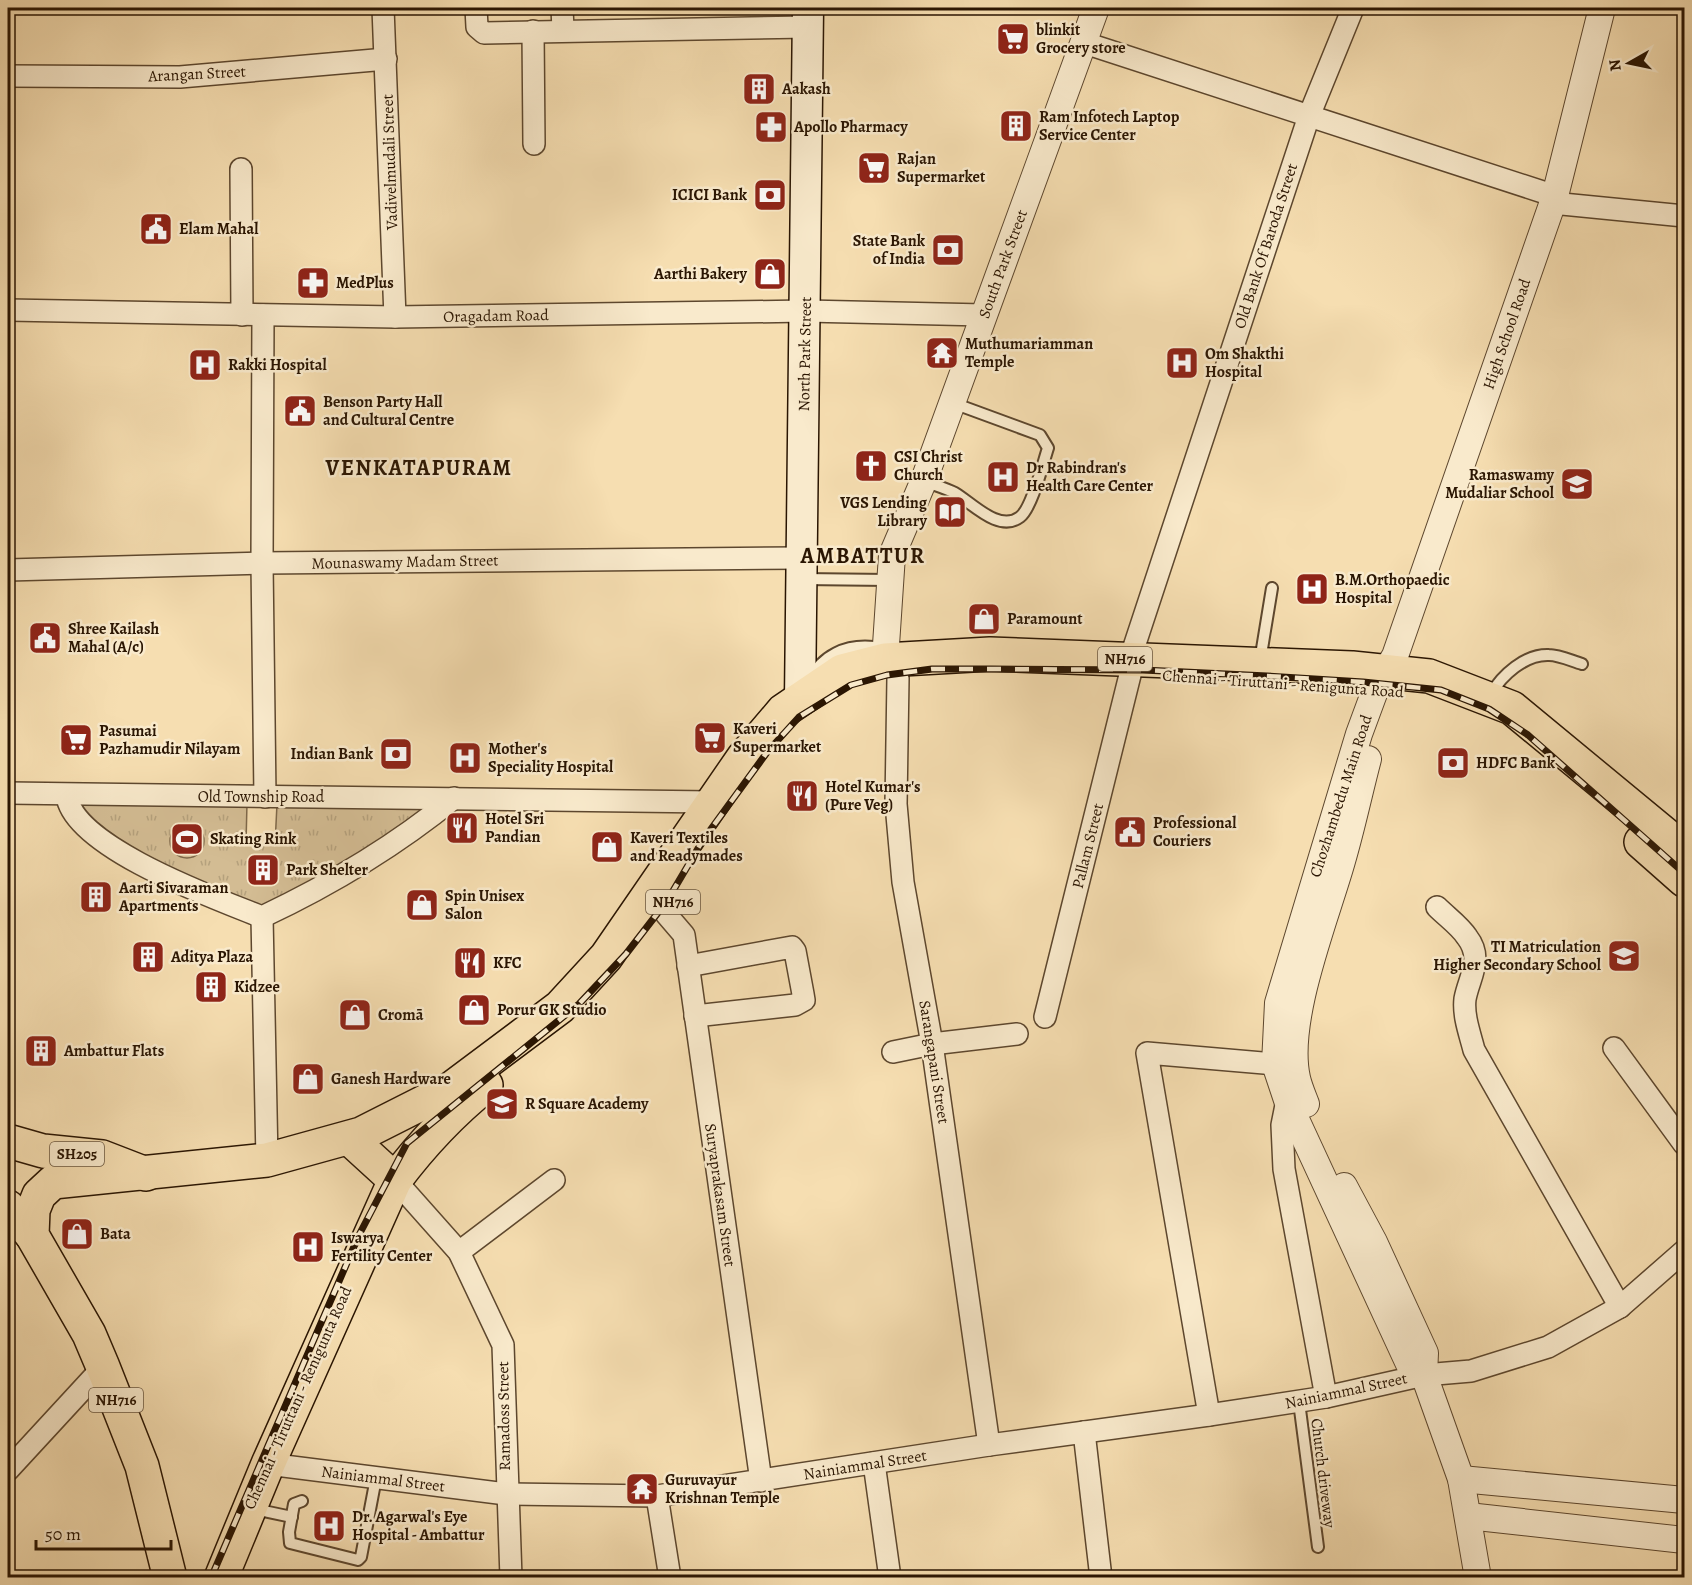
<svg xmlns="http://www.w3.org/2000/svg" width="1692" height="1585" font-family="Alegreya,serif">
  <defs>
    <pattern id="park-tufts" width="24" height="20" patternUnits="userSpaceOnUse" patternTransform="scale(1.5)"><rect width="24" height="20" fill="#d3bc93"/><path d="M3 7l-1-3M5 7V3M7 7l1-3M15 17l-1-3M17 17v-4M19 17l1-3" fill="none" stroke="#b5a17d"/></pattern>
  </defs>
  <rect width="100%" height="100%" fill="#f6deb1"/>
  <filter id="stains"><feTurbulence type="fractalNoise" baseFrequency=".00333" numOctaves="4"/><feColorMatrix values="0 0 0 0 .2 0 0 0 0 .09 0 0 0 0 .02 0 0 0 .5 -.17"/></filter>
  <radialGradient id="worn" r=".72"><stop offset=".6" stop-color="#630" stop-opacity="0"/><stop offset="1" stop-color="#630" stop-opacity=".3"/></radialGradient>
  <polygon fill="url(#park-tufts)" stroke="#7e684a" stroke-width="1.5" points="83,801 247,803 246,844 275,845 277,804 429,803 405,833 258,910 95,831 77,811"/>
  <circle fill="#d3bc93" stroke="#7e684a" stroke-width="1.5" cx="187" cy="841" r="17"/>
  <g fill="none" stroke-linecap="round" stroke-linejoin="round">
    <g stroke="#5d472e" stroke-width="14">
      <g id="service">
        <path d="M924 481C934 485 945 488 955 493 972 503 999 533 1020 517 1032 508 1043 463 1048 448L1040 435 953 403"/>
        <polyline points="802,579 889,580"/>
        <polyline points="1260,661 1272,588"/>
        <path d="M809 681C822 655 846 644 874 647L880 655"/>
        <path d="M1491 694C1502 675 1525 654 1549 655 1559 655 1572 661 1582 664"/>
        <polyline points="1299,1402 1318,1547"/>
        <polyline points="302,1501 294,1504 289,1532 290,1543 358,1560 361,1557 376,1478"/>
        <polyline points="254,1509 292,1517"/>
      </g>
    </g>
    <g stroke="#5d472e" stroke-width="24">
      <g id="minor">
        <polyline points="383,8 395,317"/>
        <polyline points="476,8 477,27 484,33 808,27"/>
        <polyline points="562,8 563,30"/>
        <polyline points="533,31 534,144"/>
        <polyline points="1085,43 1555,196"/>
        <polyline points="8,76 180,77 386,59"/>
        <polyline points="241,169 242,315"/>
        <polyline points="1552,203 1684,216"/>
        <polyline points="8,310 395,317 806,311 984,315"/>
        <polyline points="263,315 262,563 265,797"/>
        <polyline points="8,570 262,563 802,558"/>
        <polyline points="1130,659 1309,116 1353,8"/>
        <polyline points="898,678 896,804 903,882 932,1044 989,1445"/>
        <polyline points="8,793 712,802"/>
        <path d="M67 796C73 847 217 899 262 917 332 884 394 847 454 798"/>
        <path d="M1437 907C1447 917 1460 926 1467 937 1484 959 1469 977 1465 999 1463 1016 1470 1034 1474 1050L1620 1307"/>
        <polyline points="666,914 684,935 761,1481"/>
        <polyline points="262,917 267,1160"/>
        <polyline points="688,966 792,947 795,951 803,994 804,1000 795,1005 695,1016"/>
        <polyline points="1045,1017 1130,675"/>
        <polyline points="1614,1048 1684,1144"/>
        <polyline points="893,1052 932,1044 1017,1034"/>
        <polyline points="1287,1100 1282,1125 1284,1169 1326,1397"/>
        <polyline points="395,1180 459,1252 503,1345 511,1578"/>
        <polyline points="459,1252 554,1180"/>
        <polyline points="1209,1415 1147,1053 1275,1064"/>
        <polyline points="1084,1432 1101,1578"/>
        <polyline points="874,1463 890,1578"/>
        <polyline points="268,1464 506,1494 657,1496 989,1445 1209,1415 1326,1397 1424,1375 1471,1371 1548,1347 1620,1307 1684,1251"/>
        <polyline points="8,1470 103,1367"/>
        <polyline points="657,1496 670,1578"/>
      </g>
    </g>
    <g stroke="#5d472e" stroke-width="28">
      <g id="tertiary">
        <polyline points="885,660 892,555 924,480 1096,8"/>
        <path d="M1306 1104C1303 1096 1299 1087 1297 1078 1284 1020 1326 918 1342 861 1352 827 1359 793 1368 759"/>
        <polyline points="1344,1186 1374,1242 1425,1353 1424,1375 1461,1479 1478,1578"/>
        <polyline points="1424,1375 1409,1364 1287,1100 1275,1064 1278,1003 1359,734 1376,688 1395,656 1555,196 1602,8"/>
        <polyline points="1461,1479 1684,1500"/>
        <polyline points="1468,1516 1684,1540"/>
      </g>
    </g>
    <g stroke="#2a1502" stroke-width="33">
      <polyline id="secondary" points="800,700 808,8"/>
    </g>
    <g stroke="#2a1502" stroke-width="36">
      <g id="primary">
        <polyline points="8,1141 43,1151 102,1157 146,1174"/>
        <polyline points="8,1207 32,1235"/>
      </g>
    </g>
    <g stroke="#2a1502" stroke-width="36">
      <g id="trunk">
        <polyline points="1641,842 1684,880"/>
        <polyline points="349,1138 395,1180"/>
        <polyline points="170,1578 142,1466 103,1367 89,1334 32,1235 33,1210 39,1195 53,1182 267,1160 361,1134 452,1088 560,1007 606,957 743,758 783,711 842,671 885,660 990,654 1352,668 1429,676 1512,708 1684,850"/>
        <path d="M221 1578 268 1464 395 1180C422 1144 451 1113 486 1085"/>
      </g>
    </g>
    <use href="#service" stroke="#f9eacc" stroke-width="10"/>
    <use href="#minor" stroke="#f9eacc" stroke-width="21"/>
    <use href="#tertiary" stroke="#f9eacc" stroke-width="26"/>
    <use href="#secondary" stroke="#f9eacc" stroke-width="30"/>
    <use href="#primary" stroke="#f6deb1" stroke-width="33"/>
    <use href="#trunk" stroke="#f6deb1" stroke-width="33"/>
    <g stroke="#2a1502" stroke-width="7">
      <polyline id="rail" points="211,1578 359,1235 407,1143 579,1004 626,954 667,901 703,840 768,751 799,717 851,685 887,675 932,669 991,669 1143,670 1267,676 1363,682 1441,690 1489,709 1528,735 1684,873"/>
    </g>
    <use href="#rail" stroke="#f9eacc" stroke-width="4.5" stroke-dasharray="14" stroke-linecap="butt"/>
  </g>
  <defs>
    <g id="supermarket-square" transform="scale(1.725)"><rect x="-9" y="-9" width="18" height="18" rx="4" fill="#8f2418" stroke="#f9eacc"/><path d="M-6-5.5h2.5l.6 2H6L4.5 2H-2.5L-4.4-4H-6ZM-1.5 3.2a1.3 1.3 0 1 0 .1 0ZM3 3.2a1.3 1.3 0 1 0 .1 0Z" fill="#fff"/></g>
    <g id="building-square" transform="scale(1.725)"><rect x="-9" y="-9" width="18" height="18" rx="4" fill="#8f2418" stroke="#f9eacc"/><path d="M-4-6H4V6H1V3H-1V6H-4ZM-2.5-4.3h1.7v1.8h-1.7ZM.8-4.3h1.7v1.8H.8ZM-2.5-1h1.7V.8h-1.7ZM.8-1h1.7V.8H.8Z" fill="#fff"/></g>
    <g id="pharmacy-square" transform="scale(1.725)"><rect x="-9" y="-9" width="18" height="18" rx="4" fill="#8f2418" stroke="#f9eacc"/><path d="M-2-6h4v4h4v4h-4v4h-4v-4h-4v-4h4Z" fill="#fff"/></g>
    <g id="bank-square" transform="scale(1.725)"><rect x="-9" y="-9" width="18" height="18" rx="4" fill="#8f2418" stroke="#f9eacc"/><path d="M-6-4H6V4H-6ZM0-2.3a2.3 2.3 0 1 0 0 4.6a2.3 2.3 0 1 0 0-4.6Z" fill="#fff"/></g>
    <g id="civic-square" transform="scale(1.725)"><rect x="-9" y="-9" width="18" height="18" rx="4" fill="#8f2418" stroke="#f9eacc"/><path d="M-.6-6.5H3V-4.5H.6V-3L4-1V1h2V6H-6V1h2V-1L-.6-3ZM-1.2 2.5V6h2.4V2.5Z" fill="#fff"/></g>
    <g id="shop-square" transform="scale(1.725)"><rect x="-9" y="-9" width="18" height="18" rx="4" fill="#8f2418" stroke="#f9eacc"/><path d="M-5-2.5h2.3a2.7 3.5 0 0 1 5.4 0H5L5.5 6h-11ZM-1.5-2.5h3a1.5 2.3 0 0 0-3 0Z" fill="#fff"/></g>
    <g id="temple-square" transform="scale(1.725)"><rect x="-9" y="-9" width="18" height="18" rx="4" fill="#8f2418" stroke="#f9eacc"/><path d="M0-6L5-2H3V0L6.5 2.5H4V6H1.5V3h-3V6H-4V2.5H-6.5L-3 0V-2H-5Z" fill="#fff"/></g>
    <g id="hospital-square" transform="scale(1.725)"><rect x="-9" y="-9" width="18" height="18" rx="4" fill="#8f2418" stroke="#f9eacc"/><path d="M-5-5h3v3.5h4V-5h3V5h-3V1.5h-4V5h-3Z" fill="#fff"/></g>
    <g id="church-square" transform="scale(1.725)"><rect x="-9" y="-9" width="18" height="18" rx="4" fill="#8f2418" stroke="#f9eacc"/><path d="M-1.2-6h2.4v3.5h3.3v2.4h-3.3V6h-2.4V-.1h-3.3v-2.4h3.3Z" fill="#fff"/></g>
    <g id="school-square" transform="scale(1.725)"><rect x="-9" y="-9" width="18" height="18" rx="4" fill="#8f2418" stroke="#f9eacc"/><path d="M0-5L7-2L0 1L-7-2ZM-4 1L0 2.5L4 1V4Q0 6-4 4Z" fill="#fff"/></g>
    <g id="library-square" transform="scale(1.725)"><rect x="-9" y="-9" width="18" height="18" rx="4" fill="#8f2418" stroke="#f9eacc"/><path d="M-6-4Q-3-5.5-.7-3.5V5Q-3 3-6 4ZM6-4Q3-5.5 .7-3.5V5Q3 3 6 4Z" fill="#fff"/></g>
    <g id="restaurant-square" transform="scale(1.725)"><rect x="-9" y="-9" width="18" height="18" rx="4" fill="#8f2418" stroke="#f9eacc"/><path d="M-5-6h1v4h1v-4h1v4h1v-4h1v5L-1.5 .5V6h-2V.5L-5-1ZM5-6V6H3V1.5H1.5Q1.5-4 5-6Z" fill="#fff"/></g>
    <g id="stadium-square" transform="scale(1.725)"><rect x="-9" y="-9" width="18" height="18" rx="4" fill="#8f2418" stroke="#f9eacc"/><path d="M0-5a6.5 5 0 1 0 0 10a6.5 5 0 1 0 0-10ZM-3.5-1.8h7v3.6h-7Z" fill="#fff"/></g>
    <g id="university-square" transform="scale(1.725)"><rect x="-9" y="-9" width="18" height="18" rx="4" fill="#8f2418" stroke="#f9eacc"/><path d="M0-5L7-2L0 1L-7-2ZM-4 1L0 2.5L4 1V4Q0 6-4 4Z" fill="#fff"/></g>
  </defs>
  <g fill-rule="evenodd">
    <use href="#supermarket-square" x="1013" y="39"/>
    <use href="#building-square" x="759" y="89"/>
    <use href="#building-square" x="1016" y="126"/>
    <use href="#pharmacy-square" x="771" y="127"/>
    <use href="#supermarket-square" x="874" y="168"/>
    <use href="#bank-square" x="770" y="195"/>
    <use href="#civic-square" x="156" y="229"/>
    <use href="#bank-square" x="948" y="250"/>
    <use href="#shop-square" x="770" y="274"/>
    <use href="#pharmacy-square" x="313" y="283"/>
    <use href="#temple-square" x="942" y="353"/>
    <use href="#hospital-square" x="1182" y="363"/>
    <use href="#hospital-square" x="205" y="365"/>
    <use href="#civic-square" x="300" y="411"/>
    <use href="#church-square" x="871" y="466"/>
    <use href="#hospital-square" x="1003" y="477"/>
    <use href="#school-square" x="1577" y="484"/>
    <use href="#library-square" x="950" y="512"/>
    <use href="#hospital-square" x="1312" y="589"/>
    <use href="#shop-square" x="984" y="619"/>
    <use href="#civic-square" x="45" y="638"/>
    <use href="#supermarket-square" x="710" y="738"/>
    <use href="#supermarket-square" x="76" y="740"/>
    <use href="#bank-square" x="396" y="754"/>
    <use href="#hospital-square" x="465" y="758"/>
    <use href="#bank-square" x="1453" y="763"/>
    <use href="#restaurant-square" x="802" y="796"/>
    <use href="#restaurant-square" x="462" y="828"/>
    <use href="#civic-square" x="1130" y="832"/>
    <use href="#stadium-square" x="187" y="839"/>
    <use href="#shop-square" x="607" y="847"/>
    <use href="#building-square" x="263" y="870"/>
    <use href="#building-square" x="96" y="897"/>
    <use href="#shop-square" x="422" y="905"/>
    <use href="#school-square" x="1624" y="956"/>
    <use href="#building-square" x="148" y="957"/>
    <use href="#restaurant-square" x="470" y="963"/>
    <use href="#building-square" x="211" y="987"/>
    <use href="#shop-square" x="474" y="1010"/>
    <use href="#shop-square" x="355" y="1015"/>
    <use href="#building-square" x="41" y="1051"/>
    <use href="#shop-square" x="308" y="1079"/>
    <use href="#university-square" x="502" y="1104"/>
    <use href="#shop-square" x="77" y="1234"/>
    <use href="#hospital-square" x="308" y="1247"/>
    <use href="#temple-square" x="642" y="1489"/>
    <use href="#hospital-square" x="329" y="1526"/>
  </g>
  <g text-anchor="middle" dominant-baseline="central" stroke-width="5" stroke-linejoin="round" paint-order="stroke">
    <g fill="#f9eacc" stroke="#68553f" stroke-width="1.5">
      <rect x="1098" y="647" width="54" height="24" rx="4.5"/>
      <rect x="646" y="890" width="54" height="24" rx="4.5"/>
      <rect x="50" y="1142" width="54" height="24" rx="4.5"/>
      <rect x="89" y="1388" width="54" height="24" rx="4.5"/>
    </g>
    <g font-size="15" font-weight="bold" fill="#2a1502">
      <text x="1125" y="659">NH716</text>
      <text x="673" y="902">NH716</text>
      <text x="77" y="1154">SH205</text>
      <text x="116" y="1400">NH716</text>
    </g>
    <g font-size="16" font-weight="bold" fill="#2a1502" stroke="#f9eacc" text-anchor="start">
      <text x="1036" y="30">blinkit<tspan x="1036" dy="18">Grocery store</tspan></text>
      <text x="782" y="89">Aakash</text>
      <text x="1039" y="117">Ram Infotech Laptop<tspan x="1039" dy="18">Service Center</tspan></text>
      <text x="794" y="127">Apollo Pharmacy</text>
      <text x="897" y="159">Rajan<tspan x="897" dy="18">Supermarket</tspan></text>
      <text x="747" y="195" text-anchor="end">ICICI Bank</text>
      <text x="179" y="229">Elam Mahal</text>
      <text x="925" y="241" text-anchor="end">State Bank<tspan x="925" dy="18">of India</tspan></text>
      <text x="747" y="274" text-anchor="end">Aarthi Bakery</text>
      <text x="336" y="283">MedPlus</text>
      <text x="965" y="344">Muthumariamman<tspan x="965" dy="18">Temple</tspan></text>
      <text x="1205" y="354">Om Shakthi<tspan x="1205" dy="18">Hospital</tspan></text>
      <text x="228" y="365">Rakki Hospital</text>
      <text x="323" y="402">Benson Party Hall<tspan x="323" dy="18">and Cultural Centre</tspan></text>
      <text x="894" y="457">CSI Christ<tspan x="894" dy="18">Church</tspan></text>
      <text x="1026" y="468">Dr Rabindran's<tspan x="1026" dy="18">Health Care Center</tspan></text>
      <text x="1554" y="475" text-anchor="end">Ramaswamy<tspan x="1554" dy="18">Mudaliar School</tspan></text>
      <text x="927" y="503" text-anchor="end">VGS Lending<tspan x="927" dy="18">Library</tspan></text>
      <text x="1335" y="580">B.M.Orthopaedic<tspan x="1335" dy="18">Hospital</tspan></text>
      <text x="1007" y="619">Paramount</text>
      <text x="68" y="629">Shree Kailash<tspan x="68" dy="18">Mahal (A/c)</tspan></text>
      <text x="733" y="729">Kaveri<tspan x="733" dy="18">Supermarket</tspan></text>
      <text x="99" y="731">Pasumai<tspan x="99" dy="18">Pazhamudir Nilayam</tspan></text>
      <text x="488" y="749">Mother's<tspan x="488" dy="18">Speciality Hospital</tspan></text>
      <text x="373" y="754" text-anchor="end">Indian Bank</text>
      <text x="1476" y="763">HDFC Bank</text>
      <text x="825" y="787">Hotel Kumar's<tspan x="825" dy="18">(Pure Veg)</tspan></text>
      <text x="485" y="819">Hotel Sri<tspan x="485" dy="18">Pandian</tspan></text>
      <text x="1153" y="823">Professional<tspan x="1153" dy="18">Couriers</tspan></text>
      <text x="630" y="838">Kaveri Textiles<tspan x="630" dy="18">and Readymades</tspan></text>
      <text x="210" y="839">Skating Rink</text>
      <text x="286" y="870">Park Shelter</text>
      <text x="119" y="888">Aarti Sivaraman<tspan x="119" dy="18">Apartments</tspan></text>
      <text x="445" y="896">Spin Unisex<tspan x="445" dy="18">Salon</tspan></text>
      <text x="1601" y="947" text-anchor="end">TI Matriculation<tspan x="1601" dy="18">Higher Secondary School</tspan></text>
      <text x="171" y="957">Aditya Plaza</text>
      <text x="493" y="963">KFC</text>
      <text x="234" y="987">Kidzee</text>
      <text x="497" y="1010">Porur GK Studio</text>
      <text x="378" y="1015">Cromā</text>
      <text x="64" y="1051">Ambattur Flats</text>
      <text x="331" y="1079">Ganesh Hardware</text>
      <text x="525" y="1104">R Square Academy</text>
      <text x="100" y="1234">Bata</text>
      <text x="331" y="1238">Iswarya<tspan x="331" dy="18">Fertility Center</tspan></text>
      <text x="665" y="1480">Guruvayur<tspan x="665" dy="18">Krishnan Temple</tspan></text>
      <text x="352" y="1517">Dr. Agarwal's Eye<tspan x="352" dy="18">Hospital - Ambattur</tspan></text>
    </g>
    <g font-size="16" fill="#2a1502" stroke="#f9eacc">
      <text transform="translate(197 74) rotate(-3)">Arangan Street</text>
      <text transform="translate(390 162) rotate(-92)">Vadivelmudali Street</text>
      <text transform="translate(1266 246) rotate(-72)">Old Bank Of Baroda Street</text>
      <text transform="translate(1003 264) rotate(-70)">South Park Street</text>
      <text transform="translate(496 316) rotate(-1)">Oragadam Road</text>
      <text transform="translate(1507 334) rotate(-71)">High School Road</text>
      <text transform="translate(805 354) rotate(-89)">North Park Street</text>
      <text transform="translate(405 562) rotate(-1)">Mounaswamy Madam Street</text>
      <text transform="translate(1283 684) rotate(4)">Chennai - Tiruttani - Renigunta Road</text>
      <text transform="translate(1341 796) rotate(-72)">Chozhambedu Main Road</text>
      <text x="261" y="797">Old Township Road</text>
      <text transform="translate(1088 846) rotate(-76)">Pallam Street</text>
      <text transform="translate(934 1062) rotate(81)">Sarangapani Street</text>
      <text transform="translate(720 1195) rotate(82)">Suryaprakasam Street</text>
      <text transform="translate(1346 1391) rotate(-12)">Nainiammal Street</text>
      <text transform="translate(298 1398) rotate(-66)">Chennai - Tiruttani - Renigunta Road</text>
      <text transform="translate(504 1416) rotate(-91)">Ramadoss Street</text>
      <text transform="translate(865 1465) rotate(-9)">Nainiammal Street</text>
      <text transform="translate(1323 1473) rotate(83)">Church driveway</text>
      <text transform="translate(383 1479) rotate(7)">Nainiammal Street</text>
    </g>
    <g font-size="22" font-weight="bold" letter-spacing="1.5" fill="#2a1502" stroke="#f9eacc">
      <text x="419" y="468">VENKATAPURAM</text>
      <text x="863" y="556">AMBATTUR</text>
    </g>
  </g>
  <rect width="1692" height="1585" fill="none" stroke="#f6deb1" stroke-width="30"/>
  <rect x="9" y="9" width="1674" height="1567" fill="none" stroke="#2a1502" stroke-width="3"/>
  <rect x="15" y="15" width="1662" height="1555" fill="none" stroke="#2a1502" stroke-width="1.5"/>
  <g transform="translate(1629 63) rotate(261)" stroke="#f9eacc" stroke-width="4.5" paint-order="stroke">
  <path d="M0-4.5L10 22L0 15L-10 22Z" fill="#2a1502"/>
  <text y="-9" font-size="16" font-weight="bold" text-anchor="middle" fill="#2a1502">N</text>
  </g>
  <path d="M36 1540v9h135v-9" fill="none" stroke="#2a1502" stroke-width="3"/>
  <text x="45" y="1540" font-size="18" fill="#2a1502" stroke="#f9eacc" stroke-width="4.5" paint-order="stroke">50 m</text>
  <rect width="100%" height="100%" filter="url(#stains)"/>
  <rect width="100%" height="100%" fill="url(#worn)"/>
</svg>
